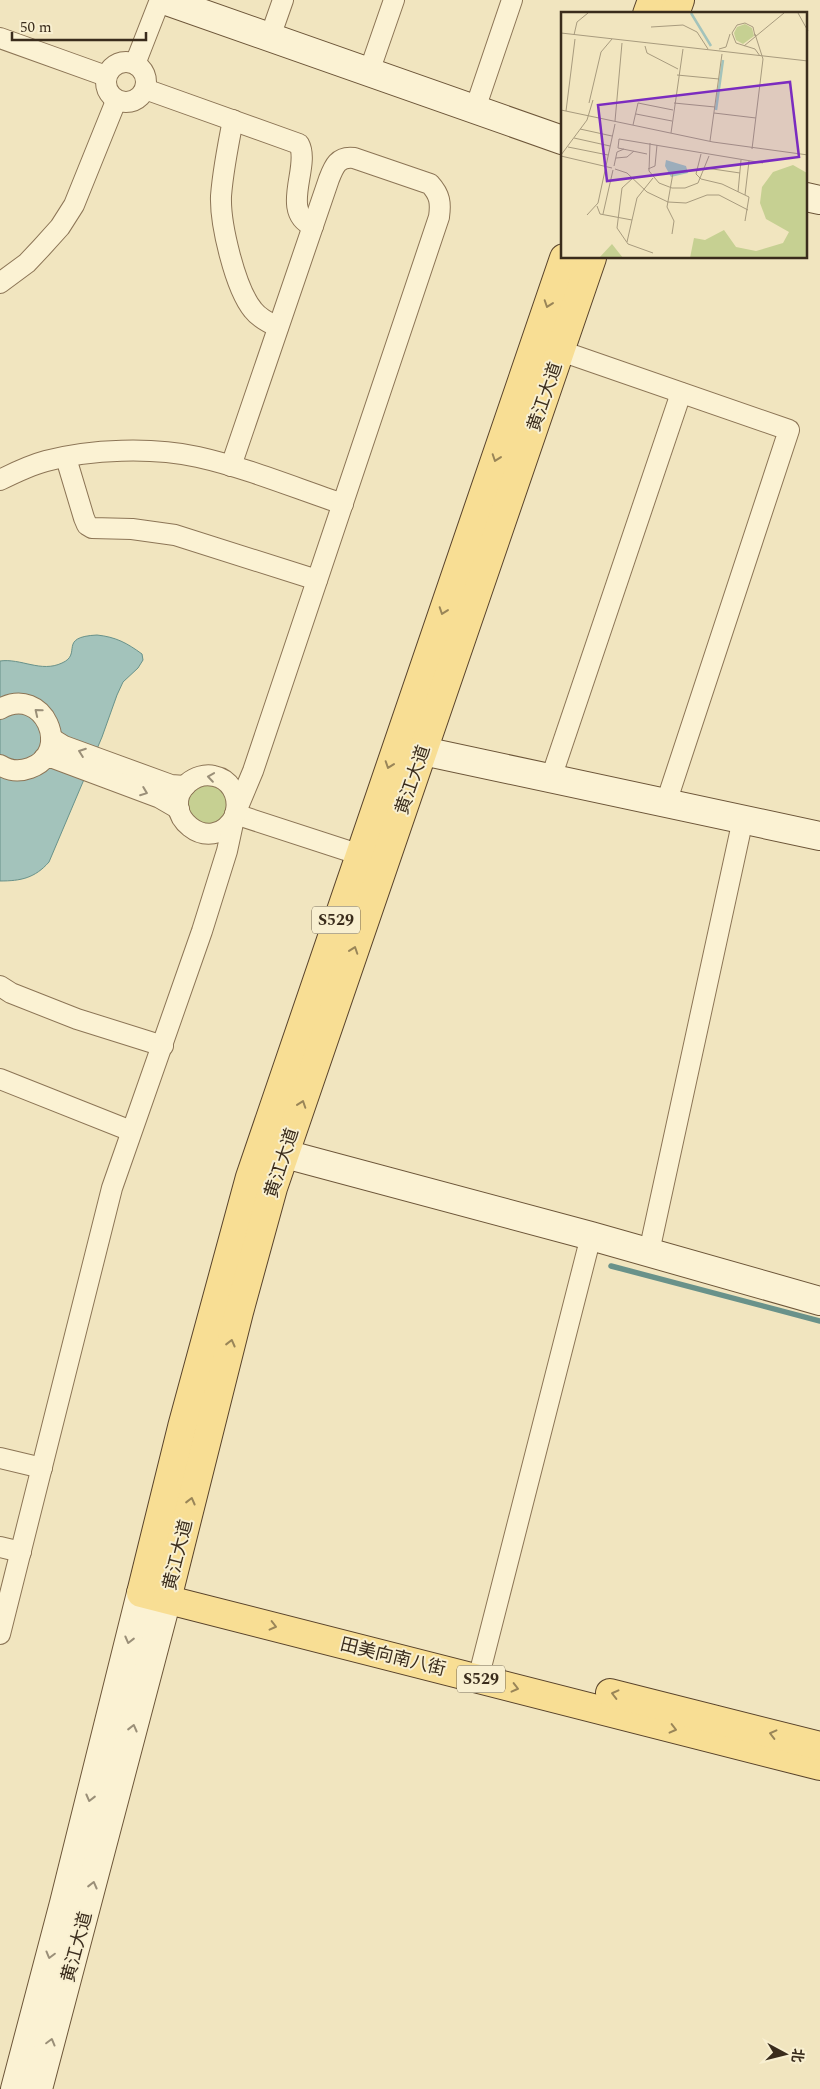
<svg xmlns="http://www.w3.org/2000/svg" width="820" height="2089" font-family="Spectral,'Noto Sans SC',serif">
  <rect width="100%" height="100%" fill="#f1e5bf"/>
  <polygon fill="#c6d092" points="214,784 219,786 228,799 226,815 213,825 193,820 186,801 194,788"/>
  <path fill="#a3c3bb" stroke="#69928a" d="M97 635C116 637 127 643 142 654L143 660 138 668 123 682 117 695 102 737 49 862C35 878 21 881 0 881V661C21 658 41 673 62 663 83 654 57 637 97 635Z"/>
  <g fill="none" stroke-linecap="round" stroke-linejoin="round">
    <polyline stroke="#69928a" stroke-width="5.5" points="611,1266 820,1321"/>
    <g stroke="#8c7556" stroke-width="22">
      <g id="street">
        <polyline points="270,37 283,0"/>
        <polyline points="0,38 106,76"/>
        <circle cx="126" cy="82" r="20"/>
        <polyline points="135,64 160,0"/>
        <polyline points="369,72 394,0"/>
        <path d="M145 89 299 144C311 166 279 212 313 226"/>
        <polyline points="475,109 512,0"/>
        <path d="M233 120C228 145 223 170 221 196 220 224 235 288 253 310 259 318 269 323 278 327"/>
        <polyline points="0,283 27,263 42,247 60,227 74,205 116,101"/>
        <polyline points="561,351 789,430 666,803"/>
        <polyline points="66,458 84,518 87,525 92,528 132,529 175,535 317,580"/>
        <path d="M0 480C14 473 31 465 46 461 91 449 152 447 198 457 247 468 295 488 343 504"/>
        <path d="M0 709C44 684 73 753 30 768 19 772 9 771 0 765"/>
        <polyline points="51,738 64,746 171,785 185,786"/>
        <polyline points="44,758 53,758 160,798 179,809"/>
        <polyline points="551,778 681,393"/>
        <polyline points="235,814 373,859"/>
        <path d="M235 816C211 860 155 812 188 783 195 777 205 774 214 776 230 779 239 795 236 811"/>
        <polyline points="0,986 11,993 77,1019 163,1046"/>
        <polyline points="0,1079 131,1131"/>
        <polyline points="649,1252 743,819"/>
        <polyline points="0,1458 42,1468"/>
        <polyline points="0,1547 21,1552"/>
        <path d="M0 1634 112 1188 202 931 227 851 235 814 253 771 439 217C441 203 440 195 430 184L354 158C338 156 334 166 329 179L231 466"/>
        <polyline points="478,1679 591,1236"/>
      </g>
    </g>
    <g stroke="#6d5639" stroke-width="30">
      <g id="secondary">
        <polyline points="164,0 562,140"/>
        <polyline points="806,197 820,200"/>
        <polyline points="423,751 820,836"/>
        <polyline points="285,1154 591,1236 820,1301"/>
        <polyline points="15,2089 64,1903 141,1593"/>
        <polyline points="38,2089 167,1599"/>
      </g>
    </g>
    <g stroke="#59432b" stroke-width="30">
      <g id="primary">
        <polyline points="647,14 652,0"/>
        <polyline points="675,14 680,0"/>
        <polyline points="564,258 250,1177 182,1427 141,1593 820,1766"/>
        <polyline points="167,1599 239,1312 273,1188 592,258"/>
        <polyline points="610,1693 820,1746"/>
      </g>
    </g>
    <use href="#street" stroke="#fbf2d3" stroke-width="20"/>
    <use href="#secondary" stroke="#fbf2d3" stroke-width="28"/>
    <use href="#primary" stroke="#f8de94" stroke-width="28"/>
  </g>
  <defs><path id="oneway-chevron" d="M-2-3.5L2.5 0L-2 3.5" fill="none" stroke-width="1.6" stroke-linecap="round" stroke-linejoin="round" transform="scale(1.25)"/></defs>
  <g stroke="#998558">
    <use href="#oneway-chevron" transform="translate(548 304) rotate(109)"/>
    <use href="#oneway-chevron" transform="translate(496 458) rotate(109)"/>
    <use href="#oneway-chevron" transform="translate(443 611) rotate(109)"/>
    <use href="#oneway-chevron" transform="translate(389 765) rotate(109)"/>
    <use href="#oneway-chevron" transform="translate(354 950) rotate(-71)"/>
    <use href="#oneway-chevron" transform="translate(302 1104) rotate(-71)"/>
    <use href="#oneway-chevron" transform="translate(231 1343) rotate(-76)"/>
    <use href="#oneway-chevron" transform="translate(191 1501) rotate(-76)"/>
    <use href="#oneway-chevron" transform="translate(273 1626) rotate(14)"/>
    <use href="#oneway-chevron" transform="translate(515 1688) rotate(14)"/>
    <use href="#oneway-chevron" transform="translate(615 1694) rotate(-166)"/>
    <use href="#oneway-chevron" transform="translate(673 1729) rotate(14)"/>
    <use href="#oneway-chevron" transform="translate(773 1734) rotate(-166)"/>
  </g>
  <g stroke="#9a8f78">
    <use href="#oneway-chevron" transform="translate(38 712) rotate(-141)"/>
    <use href="#oneway-chevron" transform="translate(82 752) rotate(-160)"/>
    <use href="#oneway-chevron" transform="translate(211 777) rotate(-172)"/>
    <use href="#oneway-chevron" transform="translate(144 792) rotate(21)"/>
    <use href="#oneway-chevron" transform="translate(129 1640) rotate(104)"/>
    <use href="#oneway-chevron" transform="translate(133 1728) rotate(-76)"/>
    <use href="#oneway-chevron" transform="translate(90 1798) rotate(104)"/>
    <use href="#oneway-chevron" transform="translate(93 1885) rotate(-76)"/>
    <use href="#oneway-chevron" transform="translate(50 1955) rotate(105)"/>
    <use href="#oneway-chevron" transform="translate(51 2042) rotate(-75)"/>
  </g>
  <g text-anchor="middle" dominant-baseline="central" stroke-width="4" stroke-linejoin="round" paint-order="stroke">
    <g fill="#f8efd0" stroke="#736652" stroke-width="1">
      <rect x="312" y="906.5" width="48" height="27" rx="4"/>
      <rect x="457" y="1665.5" width="48" height="27" rx="4"/>
    </g>
    <g font-size="16" font-weight="bold" fill="#3a2c1c">
      <text x="336" y="920">S529</text>
      <text x="481" y="1679">S529</text>
    </g>
    <g font-size="18" fill="#3a2c1c" stroke="#f8efd0">
      <text transform="translate(545 397) rotate(-71)">黄江大道</text>
      <text transform="translate(413 780) rotate(-71)">黄江大道</text>
      <text transform="translate(282 1163) rotate(-72)">黄江大道</text>
      <text transform="translate(178 1555) rotate(-76)">黄江大道</text>
      <text transform="translate(393 1657) rotate(14)">田美向南八街</text>
      <text transform="translate(77 1947) rotate(-75)">黄江大道</text>
    </g>
  </g>
  <g transform="translate(561 12)">
    <rect width="246" height="246" fill="#f1e5bf"/>
    <path d="M184 12 191 16 193 24 182 32 175 28 173 21 176 15ZM232 153 246 161V246H129L133 226 144 228 163 218 175 235 195 239 222 231 228 220 205 207 199 191 201 175 212 160ZM51 232 62 246H38Z" fill="#c6d092"/>
    <path d="M105 148 125 154 127 161 110 165 104 154Z" fill="#a3c3bb"/>
    <path fill="none" stroke="#a3c3bb" stroke-width="2.5" d="M130 1 150 34M155 98 162 48"/>
    <path fill="none" stroke="#a89b7e" stroke-width="1" d="M237 1 247 19M90 15 122 13 136 20 147 37M0 21 247 49M13 23 16 10 27 1M194 24 192 15 184 11 176 13 171 21 175 31 194 37 199 44M84 34 86 41 117 57M183 34 223 1M158 37 165 35 169 22M116 63 158 67M28 91 40 40 51 27M113 91 154 95M0 98 152 130 247 143M5 99 14 27M153 101 195 106M75 102 111 109M54 109 61 31M72 113 77 91 112 98M19 117 51 124M110 121 122 37M13 126 49 134M149 129 161 42M89 131 88 159 98 171 111 176H124L137 171 148 144M7 135 47 143M191 137 202 47 194 22M86 142 57 136 58 127 202 151M140 142 135 162 140 167 161 172 188 185 184 209M0 143 26 108 32 88M0 144 51 156M55 146 66 145 73 139M53 154 56 140 63 137M145 156 179 161M54 157 66 161 86 180 107 190 125 191 146 183H158L187 198M87 157 94 154 96 133M72 166 61 176 56 216 67 232 92 241M177 180 180 148M184 183 188 149M36 194 39 202 71 208M42 202 52 158M26 203 37 191 54 112M111 222 113 209 106 195 112 161M66 230 76 186 92 166"/>
    <path fill="#7b2cbf" fill-opacity="0.15" stroke="#7b2cbf" stroke-width="2.5" d="M229 70 238 145 46 169 37 93Z"/>
    <rect width="246" height="246" fill="none" stroke="#3a2c1c" stroke-width="2.5"/>
  </g>
  <g transform="translate(785 2054) rotate(97)" stroke="#f8efd0" stroke-width="4" paint-order="stroke">
  <path d="M0-4L9 19L0 12L-9 19Z" fill="#3a2c1c"/>
  <text y="-8" font-size="14" font-weight="bold" text-anchor="middle" fill="#3a2c1c">北</text>
  </g>
  <path d="M12 32v8h134v-8" fill="none" stroke="#3a2c1c" stroke-width="2.5"/>
  <text x="20" y="32" font-size="15" fill="#3a2c1c" stroke="#f8efd0" stroke-width="4" paint-order="stroke">50 m</text>
</svg>
